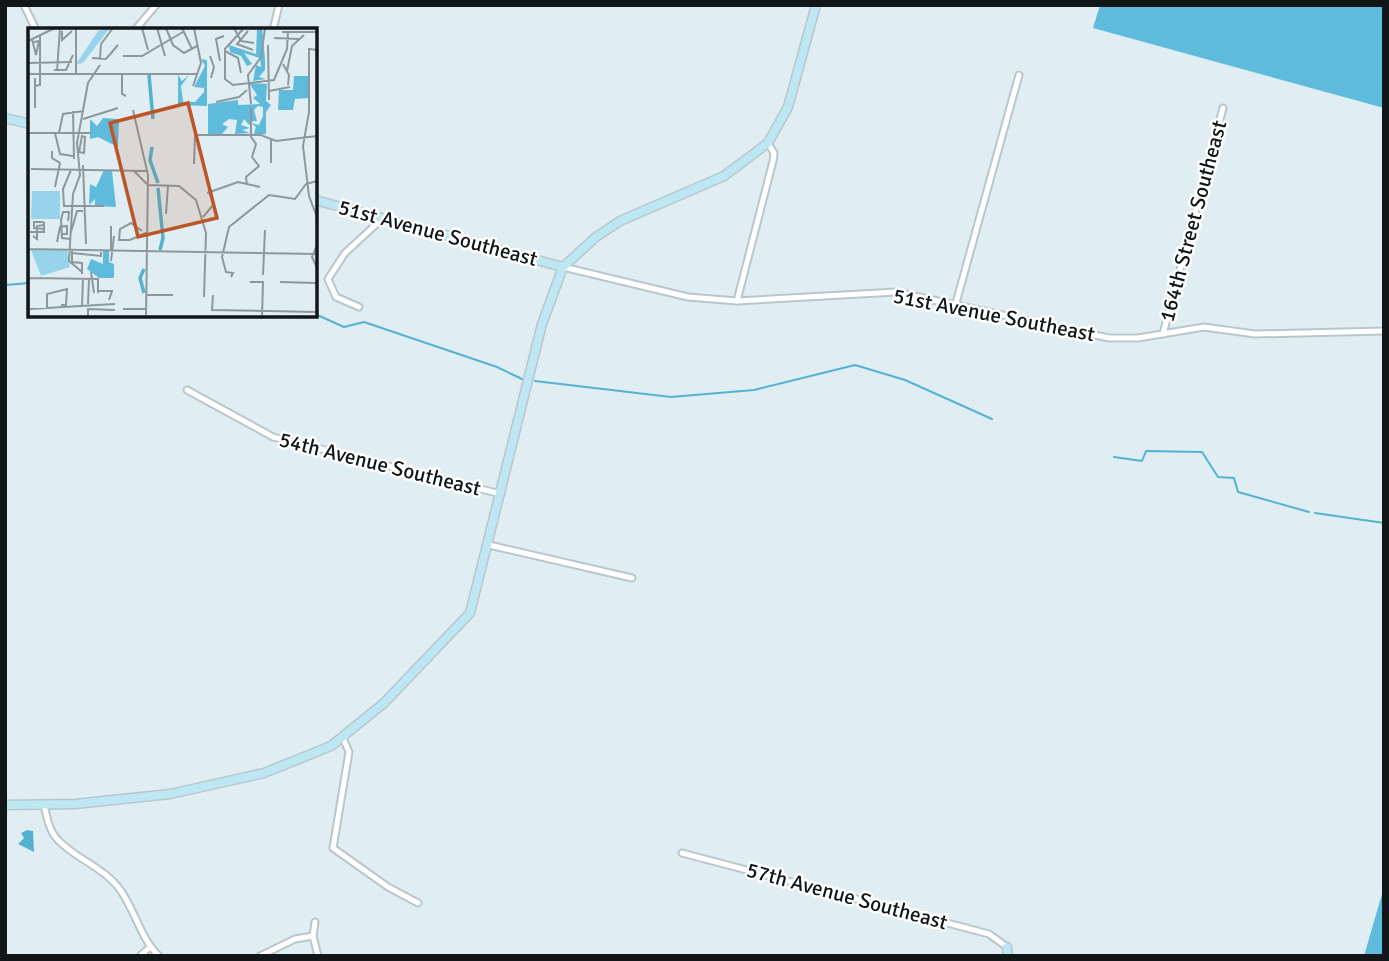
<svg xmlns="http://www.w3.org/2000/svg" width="1389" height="961" font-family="Signika,sans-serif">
  <rect width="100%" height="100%" fill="#e0eef4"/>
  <g fill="#5ebbdb">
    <polygon points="1100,5 1384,5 1384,108 1093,28"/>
    <polygon points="1384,887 1384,956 1364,956"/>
  </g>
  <polygon fill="#54b2d1" points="27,830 33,831 34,852 18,844 24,838 21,833"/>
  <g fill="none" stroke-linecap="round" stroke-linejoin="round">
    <g stroke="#54b2d1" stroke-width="2">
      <polyline points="5,285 30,283"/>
      <polyline points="315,314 344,327 364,322 497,367 522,379"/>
      <polyline points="535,381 671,397 754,390 855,365 905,380 992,419"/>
      <polyline points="1114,457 1142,461 1146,451 1202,452 1218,477 1234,478 1238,492 1309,512"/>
      <polyline points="1315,513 1384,523"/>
    </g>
    <g stroke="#b9c7cc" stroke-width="9">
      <g id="street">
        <polyline points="24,5 36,30"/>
        <polyline points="135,30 156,5"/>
        <polyline points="273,30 279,5"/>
        <polyline points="563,267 688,297 737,301 896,292 1109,338 1138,338 1204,327 1255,334 1384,331"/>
        <polyline points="737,301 773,161 774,153 768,143"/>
        <polyline points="956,303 1019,75"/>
        <polyline points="359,307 336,297 328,279 345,253 382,219"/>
        <polyline points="1163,334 1223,108"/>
        <polyline points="187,390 273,437 501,494"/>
        <polyline points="489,545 632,578"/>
        <polyline points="343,738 349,752 333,848 388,887 418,903"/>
        <path d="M44 805C47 817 49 831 58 840 77 860 103 866 121 891 135 911 141 939 159 956"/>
        <polyline points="682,853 989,934 1007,947"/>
        <polyline points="315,922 313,936 318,956"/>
        <polyline points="140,956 150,947"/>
        <polyline points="260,956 295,939 313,936"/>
      </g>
    </g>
    <g stroke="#b9c7cc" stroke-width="11">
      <g id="secondary">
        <polyline points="5,118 30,124"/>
        <polyline points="315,200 563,267"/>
        <polyline points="5,805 75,804 170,794 264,773 331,746 384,703 470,613 542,324 563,267 596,237 620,221 724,176 768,143 788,107 816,5"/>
        <polyline points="1007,947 1008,956"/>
      </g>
    </g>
    <use href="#street" stroke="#fff" stroke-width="5"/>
    <use href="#secondary" stroke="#bde7f3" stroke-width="8"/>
  </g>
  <g text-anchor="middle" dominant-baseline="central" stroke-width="5" stroke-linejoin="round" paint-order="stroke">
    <g font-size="21" fill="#111618" stroke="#fff">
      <text transform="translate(1193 221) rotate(-75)">164th Street Southeast</text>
      <text transform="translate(438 233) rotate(15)">51st Avenue Southeast</text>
      <text transform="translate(994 315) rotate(11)">51st Avenue Southeast</text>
      <text transform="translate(380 464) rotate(14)">54th Avenue Southeast</text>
      <text transform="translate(847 896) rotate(15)">57th Avenue Southeast</text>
    </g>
  </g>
  <g transform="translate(28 28)">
    <rect width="289" height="289" fill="#e0eef4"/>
    <path d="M82 0 55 35 48 36 70 3ZM4 163H32V191H3ZM39 221 42 239 13 248 3 222Z" fill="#97d4eb"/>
    <path d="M229 0H234L237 31V42L231 49 238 51 225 53 228 37 233 39 232 30 216 25 224 36 219 38 213 28 202 24 201 17 228 26ZM173 31 179 32V78L150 77V47L154 53 161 47 153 58 155 74H167L176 64V60L166 59 177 38ZM266 48H280V70L267 71 265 82H250L251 62H265ZM221 55 239 56 238 73 243 77 238 84V106H226L228 99 223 95 231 97 235 88V79L230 78 226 82 229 93H225L221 97 216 91 213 97 222 100 214 102 222 105 207 106 209 92 201 91 194 96 200 99 194 106H180V76L210 72V77L232 76 225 70 229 67ZM75 90 91 91 90 119 70 109 62 111V91L69 98ZM76 142 84 143 88 179 67 178V171L61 177 62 156 68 159ZM75 222H81V234L86 236V250H71L59 241 63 231 75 236Z" fill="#5ebbdb"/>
    <path fill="none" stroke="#54b2d1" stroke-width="3.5" d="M121 47 125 91M124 119 122 132 130 155M130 160 135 210 132 222M116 241 112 250 116 265"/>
    <path fill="none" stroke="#8d989c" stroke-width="2" d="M114 0 120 22M129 0 137 28M138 0 145 17 156 25 169 18M154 0 164 21M206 0 213 13 226 15M216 0 197 21V51L205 57 246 52 259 21 260 4M34 3V12L44 3M220 3 209 16 225 22M254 4H289M246 10 271 11M4 11 8 27 11 13 6 14M0 13 27 0M240 17 241 72M289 22 281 21V84L275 118 281 168 289 189M197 23 210 30 213 45M95 28H114L155 4M182 28 186 39 183 50M64 30 78 31 90 17M72 30 73 16 85 0M192 33 188 11 196 8M1 35 44 34M255 36 261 47 260 57M26 42H38L45 27M29 43 32 0M259 43 264 18 276 7M0 46H169M48 46V0M94 47V66L98 68M7 50V80M0 56V91M7 58 12 57V7M165 58 173 35 166 0M241 63 262 59M188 74 211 69 219 62M223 76 220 47 233 29 237 0M105 82 120 147 118 289M45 83 46 131M55 91 90 80M0 105H63M27 105 32 126 45 128M31 105 35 86 56 83M54 108 57 109 56 125 51 124ZM0 113 1 289M24 123V130L32 135 27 159M243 131V135V112M166 136 167 107H233L248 113 289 108M55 137 58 216M3 141 120 143M43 142 35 161 36 178H76M106 143 120 157 151 158 168 172 178 205 176 269M219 157 218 149 231 138 224 129 228 116 223 109V80M179 165 210 154 232 159M138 186 140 158M175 189 186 176 181 164M33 192 34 210 42 211M33 192 35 184H41L40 193M114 203 103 195 92 201 91 212H102L120 204M2 204H16V195L15 194H6V200L16 201M43 204 49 183H55M5 208 9 211V198L16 197M29 214 32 199 39 198V206H34M289 217 284 229 289 240M0 221 289 226M83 222V198M44 223V234L54 235V246M44 225 73 228V221M83 233 86 208M54 244 41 233 45 166 52 147 49 115 60 55 72 37M63 244 66 265M235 247 237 202M203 249 205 245 198 244 194 229 201 199 241 167 267 171 278 156 289 153M1 250 70 251V265M222 254H235L234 289M252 254 289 255M70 263H84L81 272M119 267H145M185 267 184 282 289 284M60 276 61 251M54 279 55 251M1 281 87 276M19 281V266L39 261 38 277H33M95 281H118M60 289V281L87 282"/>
    <path fill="#bc5628" fill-opacity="0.15" stroke="#bc5628" stroke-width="3.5" d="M160 75 189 190 110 209 82 95Z"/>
    <rect width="289" height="289" fill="none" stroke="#111618" stroke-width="3.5"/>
  </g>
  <rect width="1389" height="961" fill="none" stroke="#111618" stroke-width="14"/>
</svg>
